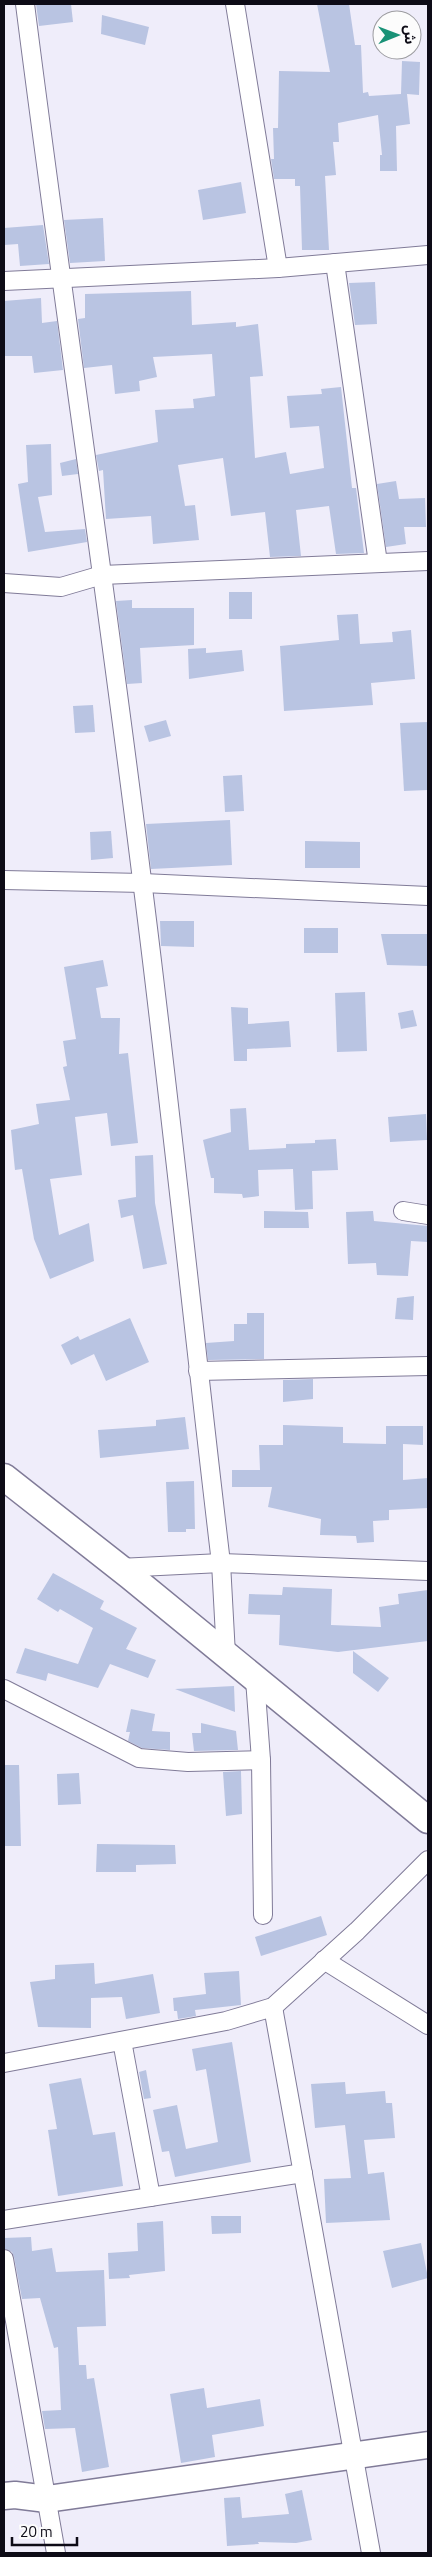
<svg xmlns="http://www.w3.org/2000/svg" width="432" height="2557" font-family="'Titillium Web','Noto Sans Arabic',sans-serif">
  <rect width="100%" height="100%" fill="#efedfa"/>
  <g fill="#b9c4e2">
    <polygon points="36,4 71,4 73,22 39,26"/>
    <polygon points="317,4 349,4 355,45 361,45 363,93 368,92 369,96 401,94 402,61 420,62 419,95 407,94 410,124 396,126 397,171 380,171 380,155 382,155 378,115 338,123 339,142 333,142 336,175 325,176 329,250 302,250 300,186 295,186 295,179 274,179 271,159 274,159 273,128 278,128 279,71 330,72"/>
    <polygon points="102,15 149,27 145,45 101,34"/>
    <polygon points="241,182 246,213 203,220 198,190"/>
    <polygon points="103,218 105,261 70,263 64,220"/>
    <polygon points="43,225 49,264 20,266 18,244 4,245 4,228"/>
    <polygon points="375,282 377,324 355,325 349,283"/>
    <polygon points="191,291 192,325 236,322 236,327 258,324 263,376 250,377 255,458 286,452 290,474 324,468 319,426 290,428 287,396 322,394 321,389 341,387 352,488 356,488 364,553 336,554 329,506 296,510 301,556 270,557 265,512 231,516 223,458 178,465 185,506 195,505 199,540 153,544 151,516 106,519 103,470 99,471 96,455 158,442 155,410 194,408 193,399 215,396 212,354 153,357 157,377 139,381 140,391 115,394 112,365 84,368 78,319 85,318 85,294"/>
    <polygon points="41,298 42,323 57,321 63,370 34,373 32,356 4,356 4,301"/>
    <polygon points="51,444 52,495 38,497 45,532 85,529 87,542 28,552 18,484 28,482 26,445"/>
    <polygon points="76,459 78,474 62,476 60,463"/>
    <polygon points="396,481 399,499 425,498 426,527 404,527 406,544 386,547 377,484"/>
    <rect x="229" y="592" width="23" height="27"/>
    <polygon points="132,600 132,608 194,608 194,645 140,648 142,683 127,684 116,601"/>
    <polygon points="358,614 360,644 393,642 392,632 411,630 415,679 371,683 373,705 284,711 280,646 339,640 337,615"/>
    <polygon points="206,648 206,653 242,650 244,671 189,679 188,649"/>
    <polygon points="93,705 95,732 75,733 73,706"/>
    <polygon points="166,720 171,736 149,742 144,726"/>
    <polygon points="428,722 428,790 404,791 400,723"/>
    <polygon points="242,775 244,811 225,812 223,776"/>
    <polygon points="230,820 232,865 151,869 146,824"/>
    <polygon points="111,831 113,858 91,860 90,832"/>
    <polygon points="305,841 360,842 360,868 305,868"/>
    <polygon points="160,921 194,921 194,947 161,946"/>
    <rect x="304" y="928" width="34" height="25"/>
    <polygon points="381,934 428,934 428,966 387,965"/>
    <polygon points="103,960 108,986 96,988 101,1018 120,1018 119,1054 128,1053 138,1143 111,1146 107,1113 75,1117 82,1175 50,1179 59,1235 89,1223 94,1261 50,1279 34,1239 22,1169 15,1170 11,1130 39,1124 36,1104 70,1100 63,1067 67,1066 63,1041 76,1039 64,967"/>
    <polygon points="365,992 367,1051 337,1052 335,993"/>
    <polygon points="231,1007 248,1008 248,1024 289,1021 291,1047 247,1049 247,1061 234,1061"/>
    <polygon points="413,1010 417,1026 401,1029 398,1013"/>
    <polygon points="246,1108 249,1150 286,1148 286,1144 315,1143 315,1140 336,1139 338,1170 312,1171 313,1209 295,1210 293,1169 258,1170 259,1196 243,1198 242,1194 214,1193 214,1178 211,1178 203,1140 231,1132 230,1109"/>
    <polygon points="426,1114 427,1140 390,1142 388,1117"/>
    <polygon points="153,1155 155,1203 167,1264 143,1269 133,1215 121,1218 118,1200 136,1197 135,1156"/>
    <polygon points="264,1211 308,1212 309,1228 264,1228"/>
    <polygon points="373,1211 374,1221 428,1226 428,1242 411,1241 408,1276 377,1275 376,1263 348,1264 346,1212"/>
    <polygon points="414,1296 413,1320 395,1319 397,1298"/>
    <polygon points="247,1313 264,1313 264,1359 208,1360 206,1343 234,1341 234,1324 247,1324"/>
    <polygon points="130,1318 149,1362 106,1381 94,1354 71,1365 61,1345 78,1336 80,1340"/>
    <polygon points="313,1379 313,1399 283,1402 283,1380"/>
    <polygon points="185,1417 189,1449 100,1458 98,1430 156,1426 156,1420"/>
    <polygon points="283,1425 343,1427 343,1443 386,1444 386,1426 423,1426 423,1445 403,1444 403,1480 428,1478 428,1508 389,1510 389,1520 373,1521 374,1542 357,1543 356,1536 320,1535 321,1519 268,1507 272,1487 232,1487 232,1470 260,1470 259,1445 283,1445"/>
    <polygon points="194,1481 195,1529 186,1529 186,1532 168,1532 166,1482"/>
    <polygon points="53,1573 104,1601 100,1609 137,1628 126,1649 156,1660 148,1678 110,1664 98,1688 48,1673 46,1681 16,1673 25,1648 78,1664 93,1628 60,1609 58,1612 37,1599"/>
    <polygon points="283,1587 332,1589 331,1625 381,1627 379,1607 399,1604 398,1594 428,1590 428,1641 338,1652 279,1645 280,1615 248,1614 249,1594 282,1595"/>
    <polygon points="353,1651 389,1678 378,1692 353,1673"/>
    <polygon points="234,1686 235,1712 175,1689"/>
    <polygon points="131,1709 155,1714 152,1731 170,1732 170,1750 142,1748 128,1741 130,1732 126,1732"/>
    <polygon points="201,1723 236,1731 238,1750 194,1751 192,1733 201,1733"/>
    <polygon points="4,1765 19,1765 21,1846 4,1846"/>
    <polygon points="241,1771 242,1814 226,1816 223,1772"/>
    <polygon points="79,1773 81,1804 58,1805 57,1774"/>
    <polygon points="97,1844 175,1845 176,1864 136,1865 136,1872 96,1872"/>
    <polygon points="321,1916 327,1935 261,1956 255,1937"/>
    <polygon points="94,1963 95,1984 153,1974 160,2013 126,2019 122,1997 91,1998 91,2028 38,2027 30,1982 55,1979 55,1965"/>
    <polygon points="239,1971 241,2005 195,2010 196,2016 178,2019 177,2011 174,2011 173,1998 206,1994 204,1973"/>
    <polygon points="232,2042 251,2162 175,2177 169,2151 162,2152 153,2110 177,2105 186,2149 218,2142 206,2069 196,2071 192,2049"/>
    <polygon points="146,2070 151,2098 144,2099 139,2072"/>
    <polygon points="81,2078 93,2135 115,2132 123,2186 58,2196 48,2130 57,2129 49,2084"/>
    <polygon points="345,2082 346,2094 385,2091 386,2103 392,2103 395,2138 364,2140 368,2174 384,2172 390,2220 326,2223 324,2179 351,2178 345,2125 315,2128 311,2084"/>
    <polygon points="211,2216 241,2216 241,2233 212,2234"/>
    <polygon points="163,2221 165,2271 129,2275 130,2278 109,2279 108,2253 138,2251 137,2223"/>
    <polygon points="31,2237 32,2251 52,2248 56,2272 104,2270 106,2326 77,2327 79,2365 86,2365 87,2379 94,2378 109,2467 82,2472 75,2428 45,2429 42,2411 61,2410 58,2347 54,2348 40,2298 22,2299 14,2257 12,2252 5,2249 4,2238"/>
    <polygon points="421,2243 428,2278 392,2288 383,2251"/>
    <polygon points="204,2388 207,2408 260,2399 264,2426 212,2435 215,2457 181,2463 170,2394"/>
    <polygon points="302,2490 312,2540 296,2543 258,2542 259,2544 227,2546 224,2498 240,2497 242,2518 289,2514 285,2494"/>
  </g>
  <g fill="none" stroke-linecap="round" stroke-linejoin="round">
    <g stroke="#807b98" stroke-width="20">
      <g id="street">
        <path d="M25 4C62 296 106 588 142 880 171 1108 194 1336 221 1563L226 1655"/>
        <polyline points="235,4 278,268"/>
        <polyline points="335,263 378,563"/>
        <polyline points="4,281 278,268 428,255"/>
        <polyline points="4,583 61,587 102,575 428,561"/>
        <polyline points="4,880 143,883 428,896"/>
        <polyline points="403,1211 428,1215"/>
        <polyline points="198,1371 428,1366"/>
        <polyline points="119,1568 221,1563 428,1571"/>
        <polyline points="255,1679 261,1760 263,1915"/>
        <polyline points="4,1689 139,1758 188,1762 261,1760"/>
        <polyline points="324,1960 428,2025"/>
        <polyline points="273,2007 371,2553"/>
        <polyline points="122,2041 151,2197"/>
        <polyline points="4,2063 226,2021 273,2007 357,1931 428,1860"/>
        <polyline points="4,2220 303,2173"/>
        <polyline points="4,2259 56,2553"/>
      </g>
    </g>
    <g stroke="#807b98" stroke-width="29">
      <g id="secondary">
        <polyline points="4,1477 130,1576 428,1820"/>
        <polyline points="4,2496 15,2495 47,2499 428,2445"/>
      </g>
    </g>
    <use href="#street" stroke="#fff" stroke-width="18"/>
    <use href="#secondary" stroke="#fff" stroke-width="26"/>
  </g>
  <rect width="432" height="2557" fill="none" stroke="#0d0b16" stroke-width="10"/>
  <g transform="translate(397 35) rotate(89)"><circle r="24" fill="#fcfcfc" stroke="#9c9ca0"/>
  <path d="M0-4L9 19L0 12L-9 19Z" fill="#199277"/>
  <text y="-8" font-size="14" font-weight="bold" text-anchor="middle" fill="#0d0b16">ش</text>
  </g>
  <path d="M12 2537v8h65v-8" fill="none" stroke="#0d0b16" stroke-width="2.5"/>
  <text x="20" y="2537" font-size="15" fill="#0d0b16" stroke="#fcfcfc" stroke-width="4" paint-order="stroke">20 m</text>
</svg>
